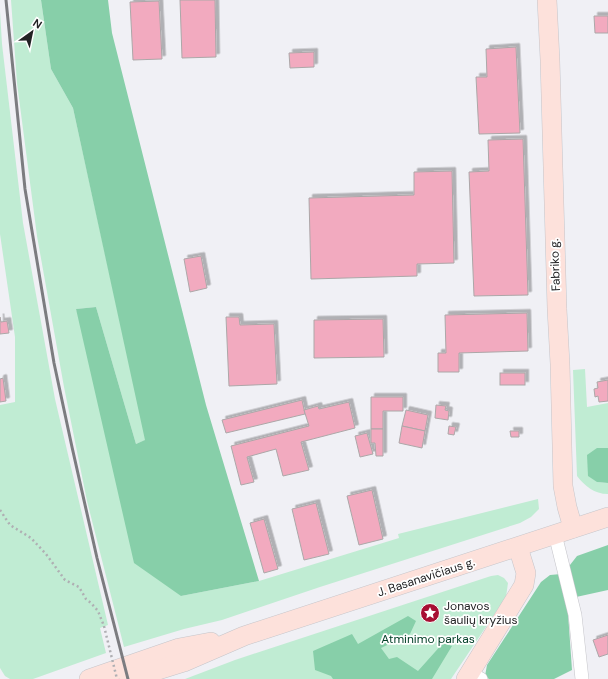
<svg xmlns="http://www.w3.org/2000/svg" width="608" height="679" font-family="'DM Sans',sans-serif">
  <defs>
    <filter id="shadow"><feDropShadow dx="3.5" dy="-3.5" stdDeviation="0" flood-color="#0004"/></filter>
  </defs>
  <rect width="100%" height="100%" fill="#f0f0f5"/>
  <g fill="#c0ecd3">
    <polygon points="11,0 41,0 51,69 73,108 146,440 136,444 96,307 76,309 181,596 259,581 399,538 398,534 538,499 539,509 531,517 520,523 320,587 222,620 184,629 124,647 87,501 64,387 37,236 17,83"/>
    <polygon points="0,11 2,44 23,223 55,399 108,625 100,628 106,653 33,679 10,679 5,676 0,668 0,405 15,402 15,337 0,234"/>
    <path d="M585 369 587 407 608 403V448H597V482L608 483V494C594 494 585 486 577 476L573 370Z"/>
    <polygon points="498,575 504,578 508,583 506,597 451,679 185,679 235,660 491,576"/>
  </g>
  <g fill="#87cfa9">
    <polygon points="41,0 108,0 112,33 206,405 259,581 181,596 134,563 76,309 96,307 136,444 145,440 73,108 51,69"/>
    <polygon points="597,448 608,448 608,483 597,482 588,476 587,455"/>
    <polygon points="608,545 608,590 567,599 572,670 554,679 489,679 485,676 487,665 541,582 550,575 561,574 570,565 577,556"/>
    <polygon points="408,616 416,621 410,634 381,648 389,659 397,657 418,671 443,643 452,646 432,679 333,679 331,676 315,670 313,651 352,634 358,644"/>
  </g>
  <g fill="#f2aabf" stroke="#aca7a8" filter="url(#shadow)">
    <polygon points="180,0 215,0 216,57 182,58"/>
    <polygon points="159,1 162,59 133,60 130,2"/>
    <polygon points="594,16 608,16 608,33 595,33"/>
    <polygon points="516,47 520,133 479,134 476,77 487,77 486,49"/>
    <polygon points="314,52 314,67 290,68 289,53"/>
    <polygon points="523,139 528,295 474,296 469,172 489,171 488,140"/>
    <polygon points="452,171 454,263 417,264 417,276 311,279 309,198 414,195 414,172"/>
    <polygon points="201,256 207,288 190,292 184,259"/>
    <polygon points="527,313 528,351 459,353 459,372 438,372 438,353 446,353 445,315"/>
    <polygon points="0,317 1,322 7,321 9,333 0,334"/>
    <polygon points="226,317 239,317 240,325 274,324 277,384 229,386"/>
    <polygon points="383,319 384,357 314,358 314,320"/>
    <rect x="500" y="373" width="25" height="12"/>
    <polygon points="3,378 6,401 0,402 0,379"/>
    <polygon points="608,380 608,401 599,402 598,396 595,397 594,389 598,388 597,382"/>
    <polygon points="371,397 403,397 403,411 383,411 383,429 371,429"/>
    <polygon points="302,400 305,414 226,433 222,420"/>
    <polygon points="349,402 355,428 301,442 309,470 283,476 276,449 247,457 254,482 241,485 231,446 309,426 304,410 318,406 319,409"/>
    <polygon points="436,405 446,406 445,410 449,411 448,420 435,418"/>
    <polygon points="406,410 428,415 425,431 402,426"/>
    <polygon points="402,426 425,431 422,448 399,443"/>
    <polygon points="449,426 456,427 454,435 448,434"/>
    <polygon points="371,429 383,429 383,456 376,456 375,443 371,443"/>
    <polygon points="510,431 519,431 519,437 511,437"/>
    <polygon points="367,433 373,454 360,457 355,436"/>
    <polygon points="372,490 383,539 359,545 347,496"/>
    <polygon points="316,503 329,554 304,560 292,509"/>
    <polygon points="264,519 278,569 264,573 250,523"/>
    <polygon points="608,635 608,654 599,657 593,640"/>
  </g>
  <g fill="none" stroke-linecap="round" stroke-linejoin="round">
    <g stroke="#c5c5ca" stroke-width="14">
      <g id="street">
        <polyline points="555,534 575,615 582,679"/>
        <polyline points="470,673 481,679"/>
      </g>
    </g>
    <g stroke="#c5c5ca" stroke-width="20">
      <g id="secondary">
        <polyline points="547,0 550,60 557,309 560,364 563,486 567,507 573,528"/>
        <polyline points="89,679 179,648 211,642"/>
        <polyline points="129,679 184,662 244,636 608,517"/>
        <polyline points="466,679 524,585 526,573 518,547"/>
      </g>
    </g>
    <polyline stroke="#afafb3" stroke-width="2.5" stroke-dasharray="2 3" stroke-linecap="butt" points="0,510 10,525 31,538 46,554 65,580 79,587 86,599 91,603 98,611 104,626"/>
    <use href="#street" stroke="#fff" stroke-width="13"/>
    <use href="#secondary" stroke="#fde1db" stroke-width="19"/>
    <polyline stroke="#7c7c80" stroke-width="3" points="6,0 25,189 54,363 72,447 97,558 128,679"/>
    <polyline stroke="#afafb3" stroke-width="2.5" stroke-dasharray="2 3" stroke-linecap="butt" points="104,626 117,679"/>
  </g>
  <defs>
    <g id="sight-disc" transform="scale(1)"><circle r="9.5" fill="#a70e33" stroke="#fff"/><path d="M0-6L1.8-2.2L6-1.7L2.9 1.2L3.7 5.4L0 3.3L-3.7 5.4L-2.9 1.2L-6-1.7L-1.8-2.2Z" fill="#fff"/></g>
  </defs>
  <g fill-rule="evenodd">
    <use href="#sight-disc" x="430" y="613"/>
  </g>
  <g text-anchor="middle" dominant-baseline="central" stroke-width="3.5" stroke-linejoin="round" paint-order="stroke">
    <g font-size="12" fill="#222224" stroke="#fff">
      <text transform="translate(555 265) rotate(-92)">Fabriko g.</text>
      <text transform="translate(426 577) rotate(-18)">J. Basanavičiaus g.</text>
    </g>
    <g font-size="12" fill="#222224" stroke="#fff" text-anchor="start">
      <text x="444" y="606">Jonavos<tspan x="444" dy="14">šaulių kryžius</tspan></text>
    </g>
    <g font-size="12" fill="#044129" stroke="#fff">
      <text x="428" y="639">Atminimo parkas</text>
    </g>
  </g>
  <g transform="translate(32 32) rotate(33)" stroke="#ffffff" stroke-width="3" paint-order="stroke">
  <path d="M0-3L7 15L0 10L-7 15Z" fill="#222224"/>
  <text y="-6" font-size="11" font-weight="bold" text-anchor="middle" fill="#222224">N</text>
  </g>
</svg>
